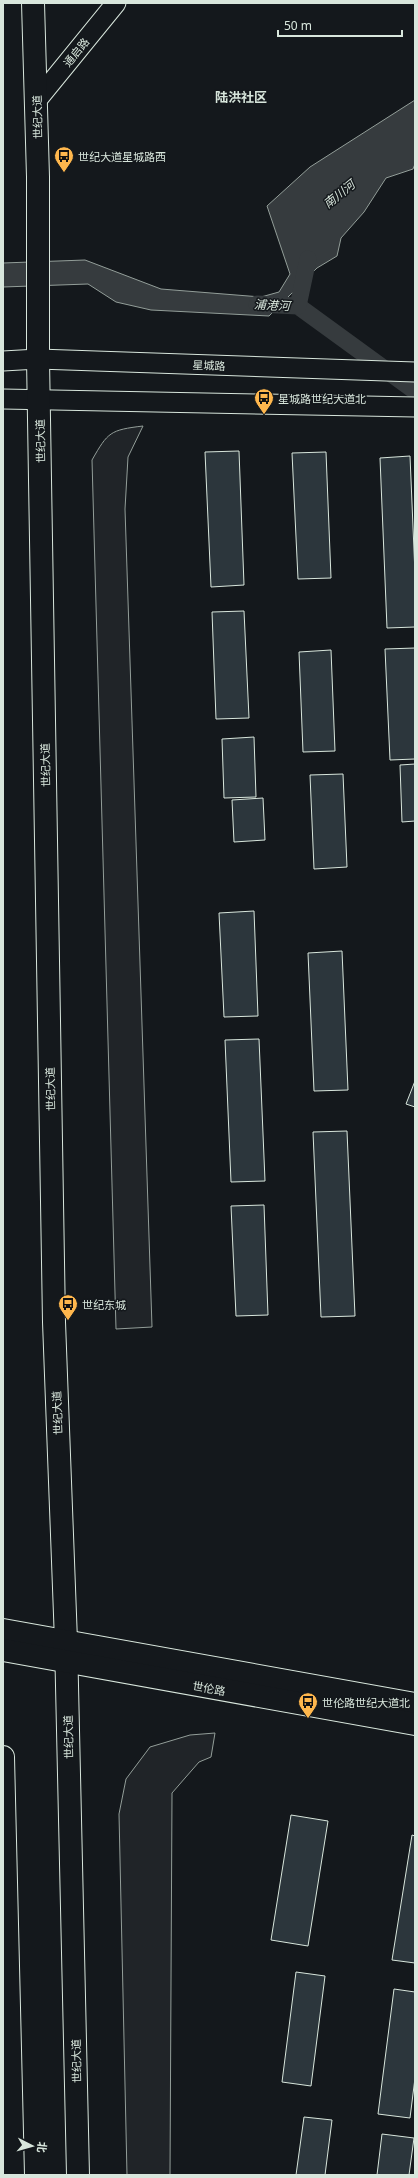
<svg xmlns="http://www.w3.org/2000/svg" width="418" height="2178" font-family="'Noto Sans','Noto Sans SC',sans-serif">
  <rect width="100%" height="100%" fill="#14181c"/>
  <g fill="#202428" stroke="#939e99">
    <path d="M143 426 128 457 125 509 152 1327 116 1329 92 460C108 432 110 430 143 426Z"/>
    <polygon points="215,1733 211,1757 199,1762 172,1793 170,2175 127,2175 119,1814 126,1779 150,1747 190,1735"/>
  </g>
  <polygon fill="#363b3e" stroke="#939e99" points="415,100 415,164 413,169 386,178 364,212 341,238 337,256 317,268 269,316 151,310 116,302 88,284 3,287 3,263 85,260 161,289 261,297 279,292 290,274 267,206 310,167"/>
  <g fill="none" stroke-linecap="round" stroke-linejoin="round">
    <g stroke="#363b3e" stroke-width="17">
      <polyline points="257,304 298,306 415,391"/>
      <polyline points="298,306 308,259"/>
    </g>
  </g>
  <g fill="#2c363c" stroke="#d8e6dc">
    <polygon points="239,451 244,585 211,587 205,452"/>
    <polygon points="326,452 331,578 298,579 292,453"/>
    <polygon points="410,456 415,574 415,627 387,628 380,458"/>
    <polygon points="244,611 249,718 216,719 212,612"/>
    <polygon points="415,648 415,759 390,760 385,649"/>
    <polygon points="331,650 335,751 303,752 299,652"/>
    <polygon points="254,737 256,797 224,798 222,739"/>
    <polygon points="415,764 415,821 402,822 400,765"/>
    <polygon points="343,774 347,867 314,869 310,775"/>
    <polygon points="263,798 265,840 234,842 232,800"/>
    <polygon points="254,911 258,1016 224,1017 219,913"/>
    <polygon points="342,951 348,1090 314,1091 308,953"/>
    <polygon points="259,1039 265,1181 231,1182 225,1040"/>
    <polygon points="415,1081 415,1107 406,1104"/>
    <polygon points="347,1131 355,1316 321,1317 313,1132"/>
    <polygon points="264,1205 268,1315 236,1316 231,1206"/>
    <polygon points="291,1815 328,1821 308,1946 271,1940"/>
    <polygon points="412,1835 415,1836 415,1963 392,1960"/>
    <polygon points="296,1972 325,1976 311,2086 282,2082"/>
    <polygon points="394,1989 415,1992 415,2078 410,2118 378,2114"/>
    <polygon points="304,2117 332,2120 325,2175 296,2175"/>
    <polygon points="382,2134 414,2138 409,2175 377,2175"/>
  </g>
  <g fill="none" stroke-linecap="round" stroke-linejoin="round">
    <g stroke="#d8e6dc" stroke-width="21">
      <g id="minor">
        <polyline points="37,100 116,3"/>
        <polyline points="3,361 38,359 415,372"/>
        <polyline points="3,399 415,407"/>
      </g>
    </g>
    <g stroke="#d8e6dc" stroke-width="24">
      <g id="major">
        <polyline points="33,3 38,177 38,359 54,1322 66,1641 78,2175"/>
        <polyline points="3,1630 415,1704"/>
        <polyline points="3,1650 415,1724"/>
        <polyline points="3,1757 13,2175"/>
      </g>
    </g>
    <use href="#minor" stroke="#14181c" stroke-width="19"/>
    <use href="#major" stroke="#14181c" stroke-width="22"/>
  </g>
  <defs>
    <g id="bus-pin" transform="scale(1)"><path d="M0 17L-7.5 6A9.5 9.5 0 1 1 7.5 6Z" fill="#ffb74d" stroke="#14181c"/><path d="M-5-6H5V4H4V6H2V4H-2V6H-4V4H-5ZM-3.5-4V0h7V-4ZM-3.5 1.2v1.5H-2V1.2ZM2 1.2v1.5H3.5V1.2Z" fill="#111"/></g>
  </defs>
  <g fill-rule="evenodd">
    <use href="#bus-pin" x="64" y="156"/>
    <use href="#bus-pin" x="264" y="398"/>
    <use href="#bus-pin" x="68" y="1304"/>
    <use href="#bus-pin" x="308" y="1702"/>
  </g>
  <g text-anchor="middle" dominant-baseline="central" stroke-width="3" stroke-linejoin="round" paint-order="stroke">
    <g font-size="11" fill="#d8e6dc" stroke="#14181c">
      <text transform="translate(76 52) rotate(-51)">通启路</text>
      <text transform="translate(37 117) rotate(-91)">世纪大道</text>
      <text transform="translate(209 365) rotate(2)">星城路</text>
      <text transform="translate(40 441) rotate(-91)">世纪大道</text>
      <text transform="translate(45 765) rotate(-91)">世纪大道</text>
      <text transform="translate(50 1089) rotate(-91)">世纪大道</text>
      <text transform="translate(57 1413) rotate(-92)">世纪大道</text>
      <text transform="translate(209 1688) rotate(10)">世伦路</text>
      <text transform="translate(68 1737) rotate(-91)">世纪大道</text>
      <text transform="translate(76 2061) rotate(-91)">世纪大道</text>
    </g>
    <g font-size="11" fill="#d8e6dc" stroke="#14181c" text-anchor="start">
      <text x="78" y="156">世纪大道星城路西</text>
      <text x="278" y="398">星城路世纪大道北</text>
      <text x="82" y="1304">世纪东城</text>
      <text x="322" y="1702">世伦路世纪大道北</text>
    </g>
    <g font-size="12" font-style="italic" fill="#d8e6dc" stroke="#14181c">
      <text transform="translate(339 194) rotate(-39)">南川河</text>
      <text transform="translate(272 305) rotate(3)">浦港河</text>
    </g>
    <g font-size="13" font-weight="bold" fill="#d8e6dc" stroke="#14181c">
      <text x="241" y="97">陆洪社区</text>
    </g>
  </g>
  <rect width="418" height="2178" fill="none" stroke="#d8e6dc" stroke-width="8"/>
  <g transform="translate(32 2146) rotate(96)" stroke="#14181c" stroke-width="3" paint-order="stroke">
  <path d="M0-3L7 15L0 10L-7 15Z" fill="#d8e6dc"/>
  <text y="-6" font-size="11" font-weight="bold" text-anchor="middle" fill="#d8e6dc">北</text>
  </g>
  <path d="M278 30v6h124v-6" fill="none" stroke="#d8e6dc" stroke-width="2"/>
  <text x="284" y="30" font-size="12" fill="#d8e6dc" stroke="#14181c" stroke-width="3" paint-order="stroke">50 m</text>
</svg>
